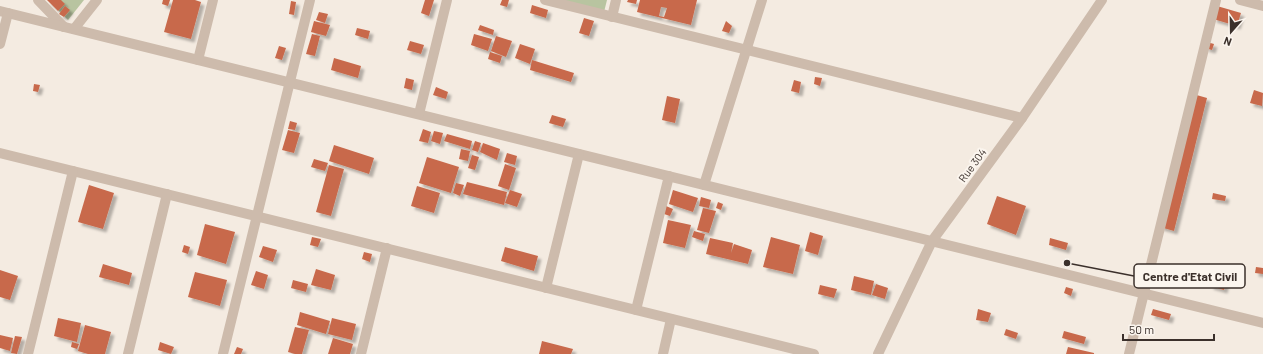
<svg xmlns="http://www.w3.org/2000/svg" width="1263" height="354" font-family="Barlow,sans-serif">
  <defs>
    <filter id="shadow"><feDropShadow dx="3.5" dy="3.5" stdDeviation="1" flood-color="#0004"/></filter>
  </defs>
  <rect width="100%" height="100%" fill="#f4ebe1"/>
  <g fill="#b8c4a0">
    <polygon points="48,0 84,0 68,20"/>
    <polygon points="558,0 607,0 604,12"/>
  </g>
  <g fill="#c8694b" fill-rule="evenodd" filter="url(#shadow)">
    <polygon points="47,0 61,0 65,4 58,11"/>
    <polygon points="163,0 170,0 168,6 162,4"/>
    <polygon points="173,0 195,0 201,2 191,39 164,32"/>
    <polygon points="425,0 434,0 429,16 421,13"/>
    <polygon points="502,0 509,0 507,7 500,5"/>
    <polygon points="628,0 637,0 636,4 627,2"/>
    <path d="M640 0H697L691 25 637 12ZM661 7 667 8 664 17 659 16Z"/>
    <polygon points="291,1 296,2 294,15 289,14"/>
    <polygon points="532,5 548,10 546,18 530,13"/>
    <polygon points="65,6 70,10 64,17 59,14"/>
    <polygon points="1217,6 1241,13 1237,26 1213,19"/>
    <polygon points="319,12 328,14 325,23 316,20"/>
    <polygon points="584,18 594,21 589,36 579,33"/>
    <polygon points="314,21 330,25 326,36 311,32"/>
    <polygon points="726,21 732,26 729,33 722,31"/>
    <polygon points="480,25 494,30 493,35 478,30"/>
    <polygon points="357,28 370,31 368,39 355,35"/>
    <polygon points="312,34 320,36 315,56 306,54"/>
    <polygon points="474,34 492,39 488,51 471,45"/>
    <polygon points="496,36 512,41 506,57 491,51"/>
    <polygon points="410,41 424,45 421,54 407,50"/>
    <polygon points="1207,42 1214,44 1212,50 1205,48"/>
    <polygon points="520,44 535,49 530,64 515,58"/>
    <polygon points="279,46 286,48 282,60 275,58"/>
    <polygon points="490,52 502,56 500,63 488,59"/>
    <polygon points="334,58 361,66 358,78 331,70"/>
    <polygon points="532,60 574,73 571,82 530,70"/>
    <polygon points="815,77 822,78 820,86 814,84"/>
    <polygon points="406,78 414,80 412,90 404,88"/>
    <polygon points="794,80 801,82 799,93 791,91"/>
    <polygon points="34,84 40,85 38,92 33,91"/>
    <polygon points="436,87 448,92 446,99 433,95"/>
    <polygon points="1254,90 1263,93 1262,106 1250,103"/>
    <polygon points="1193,94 1207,98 1174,231 1160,227"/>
    <polygon points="667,96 680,99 675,123 662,120"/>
    <polygon points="552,115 566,119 563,127 549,123"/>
    <polygon points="290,121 297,123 295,130 288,129"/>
    <polygon points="423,129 431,132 428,143 419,141"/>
    <polygon points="288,130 300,133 294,153 282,150"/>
    <polygon points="434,131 443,133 440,144 431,141"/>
    <polygon points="447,134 472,141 470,149 444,141"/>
    <polygon points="475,141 481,143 478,152 472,150"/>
    <polygon points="483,143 500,149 497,160 480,152"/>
    <polygon points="334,145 374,158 369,174 329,161"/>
    <polygon points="461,149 470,151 468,161 459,159"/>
    <polygon points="507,153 517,156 515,165 504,162"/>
    <polygon points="472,155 479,157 475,170 468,168"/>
    <polygon points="427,157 459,167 451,193 419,183"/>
    <polygon points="314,159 328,163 325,171 311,167"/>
    <polygon points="505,164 516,168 509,190 498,186"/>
    <polygon points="329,165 344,169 331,216 316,212"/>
    <polygon points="467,182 507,192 504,205 463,194"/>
    <polygon points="456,183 464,185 460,196 453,193"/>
    <polygon points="89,185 114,193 103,229 78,222"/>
    <polygon points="417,186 440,193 434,213 411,206"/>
    <polygon points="510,190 522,194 517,207 505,203"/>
    <polygon points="673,190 698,198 693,212 669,204"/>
    <polygon points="1213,193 1226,196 1225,201 1212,199"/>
    <polygon points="997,196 1026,206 1016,235 987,224"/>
    <polygon points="701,197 711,200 709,208 699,206"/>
    <polygon points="718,202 723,204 721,210 716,208"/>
    <polygon points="666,206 673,209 670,216 664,214"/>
    <polygon points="703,208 716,211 709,233 697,230"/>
    <polygon points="668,220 691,225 685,248 663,243"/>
    <polygon points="205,224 235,232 226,264 197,255"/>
    <polygon points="694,231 705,234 703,241 692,237"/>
    <polygon points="810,232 823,236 818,255 805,251"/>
    <polygon points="312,237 321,239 318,247 310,245"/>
    <polygon points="771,237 800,245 793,274 763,267"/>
    <polygon points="710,238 733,243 731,253 734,244 752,250 748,264 706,254"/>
    <polygon points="1050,238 1068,243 1066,250 1049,245"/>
    <polygon points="184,245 190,247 188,254 182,252"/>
    <polygon points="263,246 277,250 273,262 259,257"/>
    <polygon points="505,247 538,256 534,271 501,261"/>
    <polygon points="364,252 372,254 370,262 362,259"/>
    <polygon points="103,264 132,273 129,285 99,277"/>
    <polygon points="1256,267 1263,268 1263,274 1255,273"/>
    <polygon points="316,269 335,275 331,290 311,285"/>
    <polygon points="0,270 18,276 10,300 0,297"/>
    <polygon points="256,271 268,275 264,289 251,285"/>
    <polygon points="195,272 227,280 220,306 188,297"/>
    <polygon points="854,276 874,281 871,295 851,290"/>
    <polygon points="1213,277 1226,281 1224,290 1210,286"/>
    <polygon points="293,280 308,284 306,292 291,288"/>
    <polygon points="876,284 888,288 885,299 872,295"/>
    <polygon points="820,285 837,289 834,298 818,294"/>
    <polygon points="1066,287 1073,289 1071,296 1064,293"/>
    <polygon points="978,309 991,313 988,322 976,320"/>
    <polygon points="1153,309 1171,314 1169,320 1151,315"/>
    <polygon points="300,312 330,321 326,334 297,325"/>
    <polygon points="58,318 81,323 77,342 54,336"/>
    <polygon points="332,318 356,324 352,340 328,334"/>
    <polygon points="85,325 111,332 105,354 88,354 78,351"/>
    <polygon points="295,327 309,330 302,354 295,354 288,352"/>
    <polygon points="1006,329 1018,333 1016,339 1004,335"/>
    <polygon points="1064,331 1086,337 1084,344 1062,338"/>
    <polygon points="0,335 13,338 10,351 0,348"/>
    <polygon points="15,336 22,337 17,354 11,353"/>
    <polygon points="333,338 353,344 350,354 328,354"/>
    <polygon points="542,341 573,349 571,354 539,354"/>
    <polygon points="72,342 79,344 77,349 71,347"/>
    <polygon points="160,342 174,347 171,354 158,350"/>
    <polygon points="237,347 243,349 241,354 234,354"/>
    <polygon points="1068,347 1094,353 1094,354 1066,354"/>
  </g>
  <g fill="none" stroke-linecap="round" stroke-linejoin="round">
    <g stroke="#cdbbac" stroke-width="10">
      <polyline points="38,0 64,27"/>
      <polyline points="545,0 1022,118"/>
      <polyline points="1240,0 1263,6"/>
      <polyline points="0,11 1263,323"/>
      <polyline points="612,17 616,0"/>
      <polyline points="74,29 97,0"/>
      <polyline points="0,44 8,13"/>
      <polyline points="198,60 213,0"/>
      <polyline points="419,114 447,0"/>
      <polyline points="0,153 814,354"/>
      <polyline points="704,185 762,0"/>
      <polyline points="546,288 579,154"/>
      <polyline points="636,310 669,176"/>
      <polyline points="28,354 73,171"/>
      <polyline points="128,354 167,194"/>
      <polyline points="223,354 310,0"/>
      <polyline points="361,354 387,248"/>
      <polyline points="663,354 671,319"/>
      <polyline points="878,354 932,241 1022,118 1102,0"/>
      <polyline points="1129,354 1216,0"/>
    </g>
  </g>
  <g text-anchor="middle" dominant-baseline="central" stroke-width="4" stroke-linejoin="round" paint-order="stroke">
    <g font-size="11" fill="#3b302b" stroke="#fbf5ee">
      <text transform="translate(972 165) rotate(-54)">Rue 304</text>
    </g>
  </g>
  <path fill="none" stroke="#3b302b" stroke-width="1.5" d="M1067 263L1134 276"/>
  <circle fill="#3b302b" stroke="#fbf5ee" stroke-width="1.5" cx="1067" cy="263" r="4"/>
  <rect fill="#fbf5ee" stroke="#3b302b" stroke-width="1.5" x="1134" y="264" width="111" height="24" rx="4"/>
  <g font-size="12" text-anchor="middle" font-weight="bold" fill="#3b302b">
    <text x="1190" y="281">Centre d'Etat Civil</text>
  </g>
  <g transform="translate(1231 32) rotate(200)" stroke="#fbf5ee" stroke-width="3" paint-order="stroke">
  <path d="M0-3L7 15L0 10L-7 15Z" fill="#3b302b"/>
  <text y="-6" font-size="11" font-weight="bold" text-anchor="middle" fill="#3b302b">N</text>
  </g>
  <path d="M1123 334v6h91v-6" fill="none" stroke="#3b302b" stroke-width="2"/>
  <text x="1129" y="334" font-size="12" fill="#3b302b" stroke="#fbf5ee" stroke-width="3" paint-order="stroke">50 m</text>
</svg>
